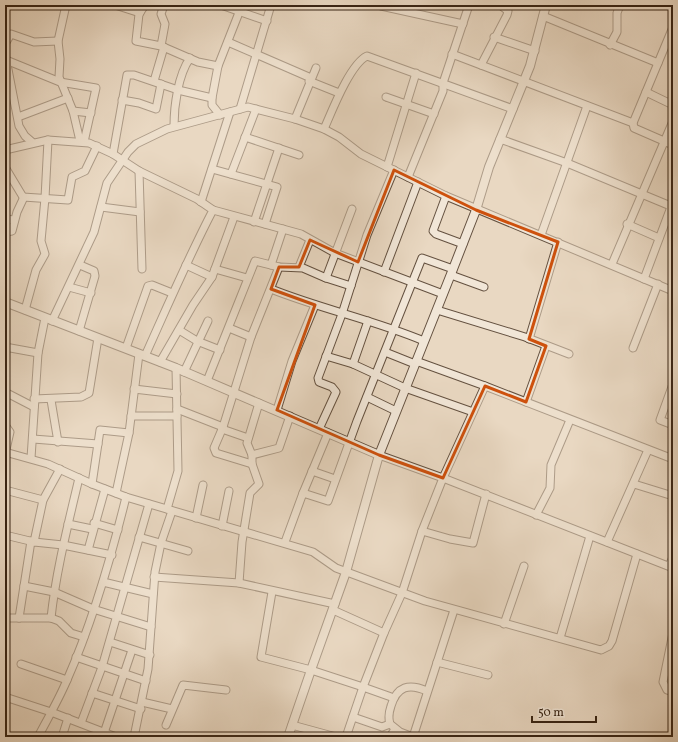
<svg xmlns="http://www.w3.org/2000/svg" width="678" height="742" font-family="Vollkorn,serif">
  <rect width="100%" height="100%" fill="#e9d8c2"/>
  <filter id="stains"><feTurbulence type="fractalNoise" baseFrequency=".005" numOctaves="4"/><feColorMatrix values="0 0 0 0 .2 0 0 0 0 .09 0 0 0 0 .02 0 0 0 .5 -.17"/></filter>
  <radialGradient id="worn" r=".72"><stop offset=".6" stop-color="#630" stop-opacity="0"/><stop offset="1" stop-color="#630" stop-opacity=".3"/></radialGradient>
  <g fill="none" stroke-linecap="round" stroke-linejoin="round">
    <g stroke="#645140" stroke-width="9">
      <g id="minor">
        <polyline points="66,5 58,41 60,59 59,77 73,111 80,141"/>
        <polyline points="115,5 140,13"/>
        <polyline points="145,5 139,14 136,41 161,46 198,62 218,66"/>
        <polyline points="221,5 267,21"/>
        <polyline points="381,6 463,24"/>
        <polyline points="543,16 658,63"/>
        <polyline points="673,27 633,123 634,128 673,145"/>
        <polyline points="494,37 535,51"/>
        <polyline points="228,42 311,78"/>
        <polyline points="5,44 11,34 34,42 58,41"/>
        <polyline points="610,45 617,32 617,13 620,5"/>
        <polyline points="161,46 165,24 161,14 164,5"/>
        <polyline points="5,54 19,126 25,136 32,142"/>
        <polyline points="452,54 633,123"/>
        <polyline points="6,60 60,82 96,88 84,142"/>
        <polyline points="481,65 507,15 508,11 500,5"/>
        <polyline points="154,81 164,47"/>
        <polyline points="309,81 339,93"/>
        <polyline points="646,92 673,105"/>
        <polyline points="386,97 434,114"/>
        <polyline points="122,100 139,103 156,109 161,84"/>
        <polyline points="240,109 271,5"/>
        <polyline points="73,111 91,113"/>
        <polyline points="220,115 212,105 212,98 218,66 242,5"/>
        <polyline points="18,117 68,98"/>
        <polyline points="295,119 316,68"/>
        <path d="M174 126C174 106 178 75 190 58"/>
        <path d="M324 129C332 111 350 64 367 56L513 109"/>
        <polyline points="245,137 299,155"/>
        <polyline points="500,139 567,163 673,207"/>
        <path d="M5 150 48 140 89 143 113 154 139 171 197 199 213 210C188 258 167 307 145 356"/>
        <polyline points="113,154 127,75 134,75 178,90 212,98"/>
        <polyline points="5,167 23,197 68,200 72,177 85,171 97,146"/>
        <polyline points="387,167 416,73"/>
        <polyline points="212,169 277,187 265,224"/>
        <polyline points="139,171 142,269"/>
        <polyline points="231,174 256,109"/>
        <polyline points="408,177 443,91 443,83 469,5"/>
        <polyline points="446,196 433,231 436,234 463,244"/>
        <polyline points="201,202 230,112"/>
        <polyline points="101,207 140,212"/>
        <polyline points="213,210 301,234 335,253 443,294"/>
        <polyline points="5,219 14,220"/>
        <polyline points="254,222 279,148"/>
        <polyline points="627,224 659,238"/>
        <polyline points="541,235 587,106"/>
        <polyline points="5,236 6,232 12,231 17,212 24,197"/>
        <polyline points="612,264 673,121"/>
        <polyline points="186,265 212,277"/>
        <polyline points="271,265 283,229"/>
        <polyline points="299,267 310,240"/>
        <polyline points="215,269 247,278"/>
        <polyline points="384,272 418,182"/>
        <polyline points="451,275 484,287"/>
        <polyline points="326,278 352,209"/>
        <polyline points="644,279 671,207"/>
        <polyline points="69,287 91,293"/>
        <path d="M271 289C321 309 374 320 424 341"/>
        <polyline points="25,310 36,270 45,254 41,241 45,198 48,140"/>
        <polyline points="437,310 525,337 569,354"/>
        <polyline points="52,321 94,232 107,183 128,152 136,144 167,129 248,107 295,119 324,129 339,137 361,154 446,196 673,291"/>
        <polyline points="229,328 251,337"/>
        <polyline points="179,330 197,341 220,350"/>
        <polyline points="79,331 95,276 94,271 80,265"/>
        <polyline points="529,339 558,242"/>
        <polyline points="5,347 38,353"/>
        <polyline points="126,348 148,286 152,285 172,293"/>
        <polyline points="633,348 658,284"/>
        <polyline points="385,352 415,364"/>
        <polyline points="326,356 353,364 405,388 473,412"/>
        <polyline points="416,361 485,386 673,459"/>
        <polyline points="160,362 193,305 212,277 234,217"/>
        <polyline points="353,364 368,321"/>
        <polyline points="184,372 208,321"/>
        <polyline points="207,381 255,261 279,267 303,268 326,278 351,286"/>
        <polyline points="673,384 660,420 673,425"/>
        <polyline points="134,389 177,394"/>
        <polyline points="5,392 34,407"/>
        <polyline points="367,397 396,411"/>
        <polyline points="34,399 81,397 89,393 98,338"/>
        <polyline points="51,400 58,442"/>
        <polyline points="526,402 546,346"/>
        <polyline points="177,409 223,427"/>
        <polyline points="277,410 292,361 315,305"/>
        <polyline points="131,416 177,416"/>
        <polyline points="5,425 10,432 5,454"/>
        <polyline points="222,429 248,438"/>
        <polyline points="319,429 336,392 332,387 319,382 318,378 342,314 367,235 394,170"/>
        <polyline points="33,439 98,444"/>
        <polyline points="5,452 48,464 92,484 126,497 313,552 336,568 425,601 601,650 609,646 612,641 637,554"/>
        <polyline points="252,455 279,448 290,416"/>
        <polyline points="379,455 443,478 673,568"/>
        <polyline points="31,458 38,353 45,318"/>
        <polyline points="252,464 216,453 214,448 223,427 251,337 279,267"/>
        <polyline points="312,471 335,479"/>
        <polyline points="92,484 100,430 129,433"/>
        <polyline points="634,484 673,496"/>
        <polyline points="5,490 43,500"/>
        <polyline points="116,493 129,433 139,354"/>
        <polyline points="303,493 328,433"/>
        <polyline points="167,509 178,471 176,368"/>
        <polyline points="536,515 550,488 551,465 570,420"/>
        <polyline points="196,518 203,485"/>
        <polyline points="94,523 118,530"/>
        <polyline points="68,524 92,529"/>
        <polyline points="222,526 229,491"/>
        <polyline points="422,531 450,539 473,543 486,494"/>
        <polyline points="5,535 34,542 63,545 112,555"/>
        <polyline points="139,537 188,551"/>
        <polyline points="34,542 43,500 60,469"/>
        <polyline points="285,542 303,493 328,501 357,421 422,258 453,269"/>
        <polyline points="607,542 648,450"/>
        <polyline points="88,550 105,489"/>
        <polyline points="669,566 673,557"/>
        <polyline points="154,577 239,583 335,604"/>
        <polyline points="103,582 153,594"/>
        <polyline points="239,583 242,542 250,493 259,484 252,464 252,455 247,443 259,403"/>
        <polyline points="24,586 54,592 93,609 151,627"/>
        <polyline points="272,592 261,657 311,670 363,687 384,633 402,593 422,531 443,478 485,386"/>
        <polyline points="333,610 384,633"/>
        <polyline points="5,618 51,618 59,621 71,633 84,637"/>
        <polyline points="19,618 31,541"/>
        <path d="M51 618C56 571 68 525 79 478"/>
        <polyline points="504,624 524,566"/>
        <polyline points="673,633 663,682 667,690 673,692"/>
        <polyline points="560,638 590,536"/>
        <polyline points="110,642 150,655"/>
        <polyline points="76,657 146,681"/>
        <polyline points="437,662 488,675"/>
        <polyline points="21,664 67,680"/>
        <polyline points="92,693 141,709"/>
        <polyline points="5,697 51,712 116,737"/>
        <polyline points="142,702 172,709"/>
        <polyline points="353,717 382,727 390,724"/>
        <polyline points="81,723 102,667 149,504"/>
        <polyline points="166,725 183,685 226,690"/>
        <polyline points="292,725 336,737"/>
        <polyline points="104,733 132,650"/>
        <path d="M38 737C48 718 59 699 67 680 93 621 111 558 126 497"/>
        <polyline points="62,737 68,718"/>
        <polyline points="134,737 148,669 155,572 161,543 172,511"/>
        <polyline points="346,737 363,687 394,698"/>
        <polyline points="390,737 395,729"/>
        <polyline points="413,737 454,610"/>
        <path d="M413 737 400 732 390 724C388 718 389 712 391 706 397 686 409 683 427 691"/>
      </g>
    </g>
    <g stroke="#645140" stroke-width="10">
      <g id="tertiary">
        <polyline points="5,302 176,368 379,455"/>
        <polyline points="288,737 311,670 346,572 379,455 453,269 476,210 489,167 530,66 546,5"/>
      </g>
    </g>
    <use href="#minor" stroke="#f1e6d7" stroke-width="7"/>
    <use href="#tertiary" stroke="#f1e6d7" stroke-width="8"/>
  </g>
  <path d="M0 0H678V742H0ZM394 170 476 210 558 242 529 339 546 346 526 402 485 386 443 478 379 455 277 410 315 305 271 289 279 267H299L310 240 358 262Z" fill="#e9d8c2" fill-opacity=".55" fill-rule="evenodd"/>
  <path fill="none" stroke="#ce510d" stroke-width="3" stroke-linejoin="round" d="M394 170 476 210 558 242 529 339 546 346 526 402 485 386 443 478 379 455 277 410 315 305 271 289 279 267H299L310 240 358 262Z"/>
  <rect width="678" height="742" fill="none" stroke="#e9d8c2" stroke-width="20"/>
  <rect x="6" y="6" width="666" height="730" fill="none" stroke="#382414" stroke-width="2"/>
  <rect x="10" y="10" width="658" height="722" fill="none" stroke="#382414"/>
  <path d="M532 716v6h64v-6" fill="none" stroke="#382414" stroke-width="2"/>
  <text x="538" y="716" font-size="12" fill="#382414" stroke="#f1e6d7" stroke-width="3" paint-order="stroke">50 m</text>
  <rect width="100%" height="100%" filter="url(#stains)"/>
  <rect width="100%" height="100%" fill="url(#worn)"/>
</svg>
